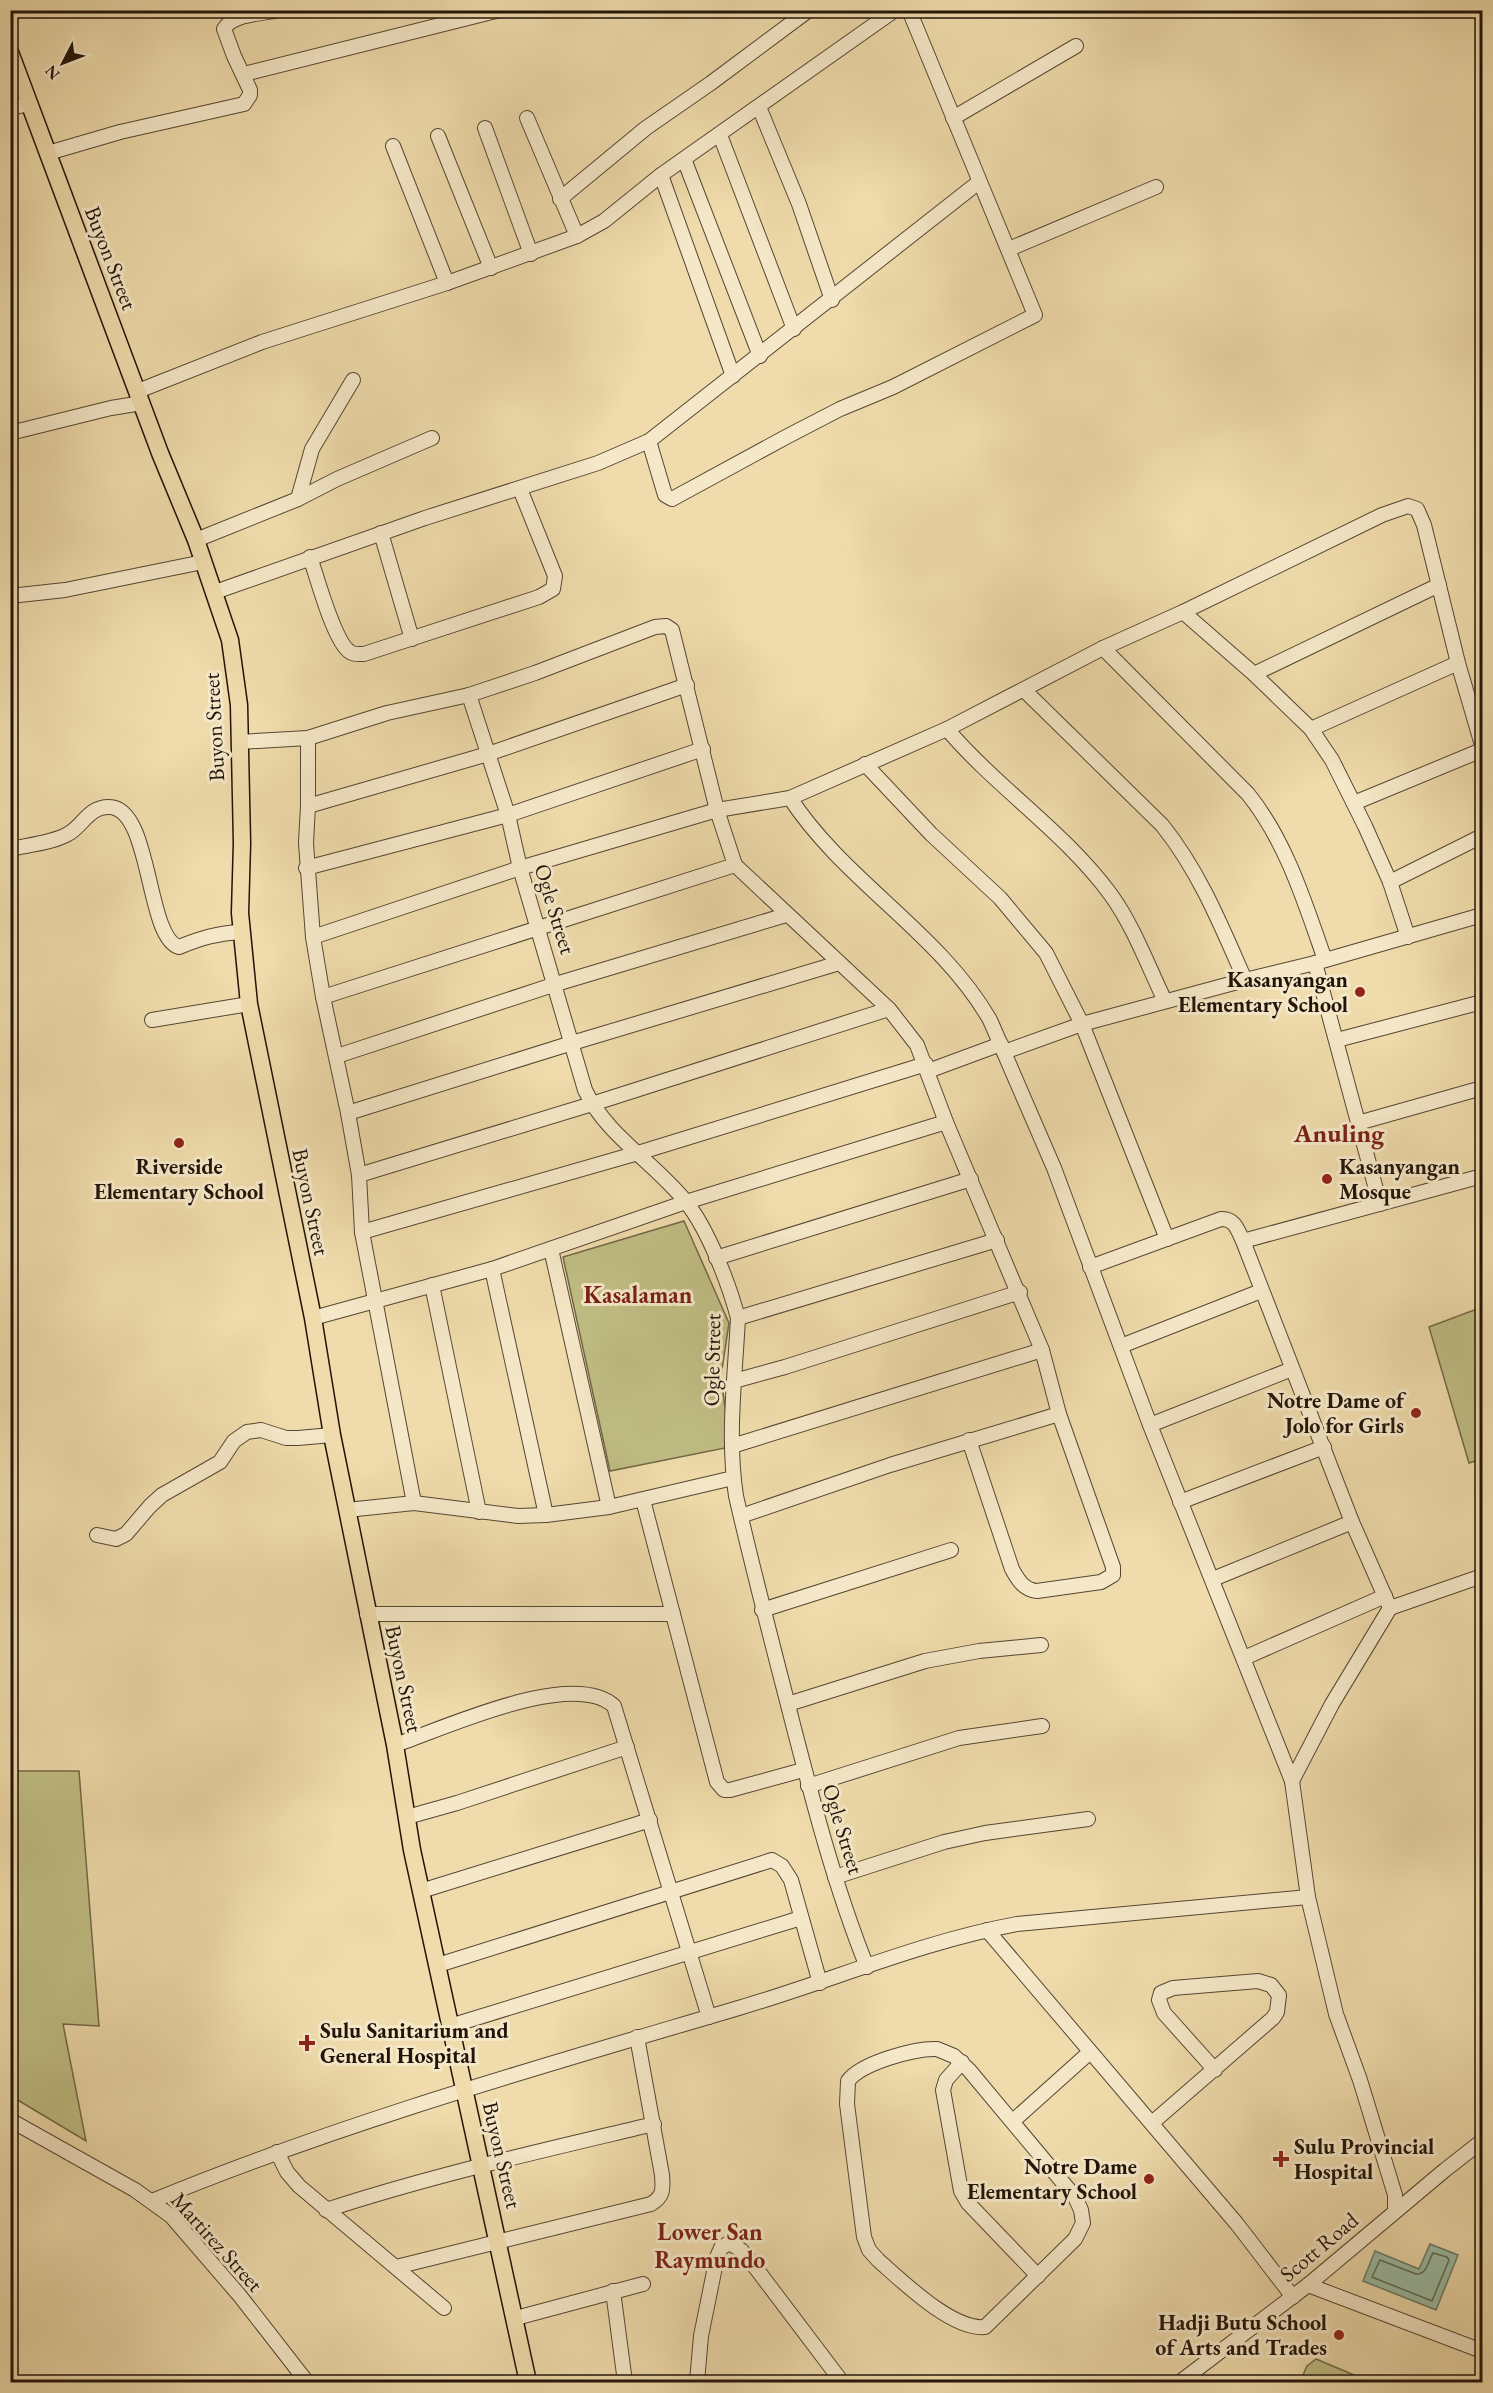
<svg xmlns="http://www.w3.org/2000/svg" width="1493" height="2393" font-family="'EB Garamond',serif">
  <rect width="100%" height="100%" fill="#efdbab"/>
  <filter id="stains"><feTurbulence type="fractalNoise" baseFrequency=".00333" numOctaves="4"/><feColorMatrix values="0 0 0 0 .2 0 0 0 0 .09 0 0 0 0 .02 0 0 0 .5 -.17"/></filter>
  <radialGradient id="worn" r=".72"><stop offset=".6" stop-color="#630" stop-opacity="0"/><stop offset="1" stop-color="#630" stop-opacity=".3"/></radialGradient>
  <g fill="#c0be84" stroke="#716947" stroke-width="1.5">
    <polygon points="684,1221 729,1323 721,1376 730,1447 610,1471 563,1257"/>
    <polygon points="1482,1307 1482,1459 1469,1463 1429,1327"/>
    <polygon points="11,1771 79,1771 99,2026 63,2024 86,2141 11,2096"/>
    <polygon points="1316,2359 1354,2375 1351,2382 1300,2382 1307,2366"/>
  </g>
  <polygon fill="#9abca4" stroke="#6a7966" stroke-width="1.5" points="1430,2244 1458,2255 1436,2310 1363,2281 1375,2251 1419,2269"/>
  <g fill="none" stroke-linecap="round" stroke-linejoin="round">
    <path stroke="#5e6857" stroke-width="1.5" d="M1433 2253 1447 2257 1449 2260 1432 2301 1372 2277 1380 2260 1416 2274C1427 2275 1428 2261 1433 2253Z"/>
    <g stroke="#554632" stroke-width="16">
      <g id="minor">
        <polyline points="10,15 17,10"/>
        <polyline points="244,74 500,10"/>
        <polyline points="759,107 799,204 832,300"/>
        <polyline points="10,108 30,104"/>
        <polyline points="527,118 577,236"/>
        <polyline points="953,118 1076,46"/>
        <polyline points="485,128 531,254"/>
        <polyline points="720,135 794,329"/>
        <polyline points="438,136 491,268"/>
        <polyline points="393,146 447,283"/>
        <path d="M48 153 120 132 244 104 250 95V90L234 56 224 29C233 13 263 14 280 10"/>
        <polyline points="684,159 760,356"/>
        <polyline points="661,175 733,376"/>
        <polyline points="560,199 646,128 711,83 809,10"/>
        <polyline points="1009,249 1156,187"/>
        <polyline points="138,391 262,342 447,283 577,236 604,221 661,175 895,10"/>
        <polyline points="10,433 111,408 142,403"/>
        <polyline points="649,441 665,495 672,499 786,437 840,409 893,387 1035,315 909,10"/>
        <polyline points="298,499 312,449 353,380"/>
        <polyline points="381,533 412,639"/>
        <polyline points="196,540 298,499 337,479 432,438"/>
        <path d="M310 557C317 577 334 642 350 652 355 655 359 654 364 654L539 597 553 589 555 576 520 489"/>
        <polyline points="215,592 425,518 598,463 649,441 979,182"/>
        <polyline points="10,596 65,590 203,562"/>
        <polyline points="1183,612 1254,674 1311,729 1332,760 1365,826 1390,882 1408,937"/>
        <path d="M1103 648 1248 794C1286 841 1305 903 1325 960"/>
        <polyline points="1254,674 1439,585"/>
        <path d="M1024 690 1162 825C1199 871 1221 925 1245 980"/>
        <path d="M469 695 508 815 520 868 585 1090C606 1135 655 1163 686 1202 708 1229 729 1284 738 1318 735 1377 727 1438 736 1496 752 1566 770 1635 788 1705 811 1794 833 1882 867 1967"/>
        <path d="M947 729C997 788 1065 832 1111 895 1134 927 1148 966 1165 1001"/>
        <polyline points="1311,729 1458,663"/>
        <polyline points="308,738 308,806 306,843 313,937 323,997 348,1113 359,1175 362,1232 414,1503"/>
        <polyline points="239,742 308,738 387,713 469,695 535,673 655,627 666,626 672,630 717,810 735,865 889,1009 917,1045 946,1122 1042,1350 1059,1414 890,1465 741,1516"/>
        <polyline points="865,764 931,834 1000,898 1046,953 1082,1024 1167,1239"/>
        <path d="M790 798C845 882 940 933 990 1020L1054 1168 1150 1425 1292 1781 1308 1897 1336 2014 1360 2080 1395 2195V2211"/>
        <polyline points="1354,803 1482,750"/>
        <polyline points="308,806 488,754 687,685"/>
        <path d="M10 849C28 845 52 843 68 834 83 826 88 807 109 807 152 807 146 938 179 947 201 938 218 933 241 932"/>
        <polyline points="306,868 508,815 703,749"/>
        <polyline points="1390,882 1482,836"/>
        <polyline points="313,937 520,868 717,810 790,798 947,729 1103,648 1183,612 1382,515 1408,506 1417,509 1424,525 1458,663 1482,745"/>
        <polyline points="1315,963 1380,1204"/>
        <polyline points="323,997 735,865"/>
        <polyline points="152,1020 249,1004"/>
        <polyline points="1337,1040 1482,1002"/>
        <polyline points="1004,1052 1082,1024 1245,980 1315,963 1482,915"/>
        <polyline points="337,1056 556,984 786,915"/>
        <polyline points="928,1071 1001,1044"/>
        <polyline points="348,1113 572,1043 839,963"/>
        <polyline points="1358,1123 1482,1088"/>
        <polyline points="359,1175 592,1104 889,1009"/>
        <polyline points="362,1232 638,1153 926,1064"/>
        <polyline points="1243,1241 1482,1176"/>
        <polyline points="551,1249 609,1507"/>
        <polyline points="716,1258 971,1179"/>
        <path d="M1090 1267 1221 1219C1235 1218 1238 1231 1243 1241L1352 1522 1390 1608 1332 1704 1292 1781"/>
        <polyline points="492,1269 546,1515"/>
        <polyline points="432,1285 479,1512"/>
        <polyline points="313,1318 492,1269 686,1202 946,1122"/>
        <polyline points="738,1318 997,1240"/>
        <polyline points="1121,1346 1261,1291"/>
        <polyline points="734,1381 785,1367 1020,1292"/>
        <polyline points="1150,1425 1292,1369"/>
        <path d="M969 1440 1012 1569C1018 1580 1024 1590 1037 1591L1101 1582 1113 1575V1567L1059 1414"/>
        <polyline points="732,1446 1042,1350"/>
        <polyline points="643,1500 717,1782 724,1790 730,1790 803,1770"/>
        <polyline points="1180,1502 1324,1447"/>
        <polyline points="347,1510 414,1503 518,1516 546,1515 609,1507 733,1478"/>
        <polyline points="97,1535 116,1539 126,1534 150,1506 162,1495 220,1462 234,1441 247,1432 261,1430 286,1438 298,1438 332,1435"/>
        <polyline points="1213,1579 1352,1522"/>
        <polyline points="1390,1608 1482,1576"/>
        <polyline points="762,1610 951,1550"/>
        <polyline points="367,1614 673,1614"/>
        <polyline points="1244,1658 1385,1596"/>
        <polyline points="788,1704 925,1661 979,1651 1041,1645"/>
        <path d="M395 1745C443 1729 572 1668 614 1706L709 2017"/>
        <polyline points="808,1786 959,1738 1042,1726"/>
        <polyline points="407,1817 457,1803 627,1747"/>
        <polyline points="835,1877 944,1842 985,1833 1088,1819"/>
        <polyline points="421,1891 650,1820"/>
        <polyline points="987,1930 1237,2224 1293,2297"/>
        <polyline points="438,1965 772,1860 782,1866 791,1880 820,1983"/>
        <polyline points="450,2026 801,1918"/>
        <path d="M937 2049 954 2056 969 2070 1075 2197 1081 2210 1083 2223 1075 2239 985 2327C952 2330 903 2282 878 2260L869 2250 864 2237 847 2104 848 2081C861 2063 915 2048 937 2049Z"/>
        <polyline points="962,2062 946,2080 943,2090 961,2191 968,2203 1038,2276"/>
        <polyline points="10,2120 135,2190 171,2216 240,2296 307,2382"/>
        <polyline points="1013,2121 1090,2052"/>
        <polyline points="1152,2123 1273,2018 1277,2012 1279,1995 1271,1985 1258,1981 1173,1988 1161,1993 1159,2000 1164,2013 1215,2070"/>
        <polyline points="277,2152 287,2172 299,2186 444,2308"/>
        <path d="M152 2201C343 2122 543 2066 742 2007 833 1980 924 1941 1017 1924L1308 1897"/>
        <path d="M326 2210C433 2175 545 2150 654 2124"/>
        <path d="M396 2267 651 2204C664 2196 663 2189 662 2175L637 2037"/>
        <polyline points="1308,2285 1482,2351"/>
        <polyline points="613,2291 625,2382"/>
        <polyline points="516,2318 643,2284"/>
        <polyline points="697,2382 701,2336 717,2257 721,2248 729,2243 741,2250 749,2259 842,2382"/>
        <polyline points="1180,2382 1308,2285 1445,2170 1482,2141"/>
      </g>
    </g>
    <g stroke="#22140a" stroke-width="19">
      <polyline id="major" points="10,52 160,453 196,540 230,640 239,705 242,843 240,913 249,1004 313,1318 332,1435 395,1745 412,1850 528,2382"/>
    </g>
    <use href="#minor" stroke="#f5e8c8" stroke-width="14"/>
    <use href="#major" stroke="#efdbab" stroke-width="16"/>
  </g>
  <g fill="#8f2418" stroke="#f5e8c8" stroke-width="2">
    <circle cx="1360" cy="992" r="6"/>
    <circle cx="179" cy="1143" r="6"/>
    <circle cx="1327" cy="1179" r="6"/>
    <circle cx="1416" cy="1413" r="6"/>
    <path d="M304 2034h6v6h6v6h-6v6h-6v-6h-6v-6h6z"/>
    <path d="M1278 2150h6v6h6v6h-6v6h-6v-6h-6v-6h6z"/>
    <circle cx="1149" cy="2179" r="6"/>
    <circle cx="1339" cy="2335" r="6"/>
  </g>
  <g text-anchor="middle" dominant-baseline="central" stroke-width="6" stroke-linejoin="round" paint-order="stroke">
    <g font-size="22" fill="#22140a" stroke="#f5e8c8">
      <text transform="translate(111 258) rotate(69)">Buyon Street</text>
      <text transform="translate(214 727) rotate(-93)">Buyon Street</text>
      <text transform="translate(555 909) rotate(73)">Ogle Street</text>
      <text transform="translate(311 1202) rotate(78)">Buyon Street</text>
      <text transform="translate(712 1360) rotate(-89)">Ogle Street</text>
      <text transform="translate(404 1679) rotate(78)">Buyon Street</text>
      <text transform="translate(843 1829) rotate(73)">Ogle Street</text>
      <text transform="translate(502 2155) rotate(77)">Buyon Street</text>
      <text transform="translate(217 2242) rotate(48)">Martirez Street</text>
      <text transform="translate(1319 2247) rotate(-40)">Scott Road</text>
    </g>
    <g font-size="22" font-weight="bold" fill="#22140a" stroke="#f5e8c8" text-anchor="end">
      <text x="1348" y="979">Kasanyangan<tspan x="1348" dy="25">Elementary School</tspan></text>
      <text x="179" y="1166" text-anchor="middle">Riverside<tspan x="179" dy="25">Elementary School</tspan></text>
      <text x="1339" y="1166" text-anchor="start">Kasanyangan<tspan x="1339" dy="25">Mosque</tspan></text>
      <text x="1404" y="1400">Notre Dame of<tspan x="1404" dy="25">Jolo for Girls</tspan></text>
      <text x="320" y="2030" text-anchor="start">Sulu Sanitarium and<tspan x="320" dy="25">General Hospital</tspan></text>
      <text x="1294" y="2146" text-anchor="start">Sulu Provincial<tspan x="1294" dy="25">Hospital</tspan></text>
      <text x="1137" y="2166">Notre Dame<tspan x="1137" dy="25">Elementary School</tspan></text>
      <text x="1327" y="2322">Hadji Butu School<tspan x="1327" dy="25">of Arts and Trades</tspan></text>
    </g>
    <g font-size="24" font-weight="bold" fill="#7a1f14" stroke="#f5e8c8">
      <text x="638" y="1294">Kasalaman</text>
      <text x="710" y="2231">Lower San<tspan x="710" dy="28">Raymundo</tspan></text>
    </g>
    <g font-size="26" font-weight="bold" fill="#7a1f14" stroke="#f5e8c8">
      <text x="1339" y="1133">Anuling</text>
    </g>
  </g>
  <rect width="1493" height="2393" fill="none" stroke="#efdbab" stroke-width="36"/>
  <rect x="12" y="12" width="1469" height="2369" fill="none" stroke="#22140a" stroke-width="3"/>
  <rect x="18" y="18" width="1457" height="2357" fill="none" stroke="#22140a" stroke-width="1.5"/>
  <g transform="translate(63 63) rotate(228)" stroke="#f5e8c8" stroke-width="4.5" paint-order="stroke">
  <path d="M0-4.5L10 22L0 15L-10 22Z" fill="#22140a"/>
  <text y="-9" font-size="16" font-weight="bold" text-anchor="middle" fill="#22140a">N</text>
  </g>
  <rect width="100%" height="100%" filter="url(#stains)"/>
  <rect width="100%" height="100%" fill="url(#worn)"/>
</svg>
